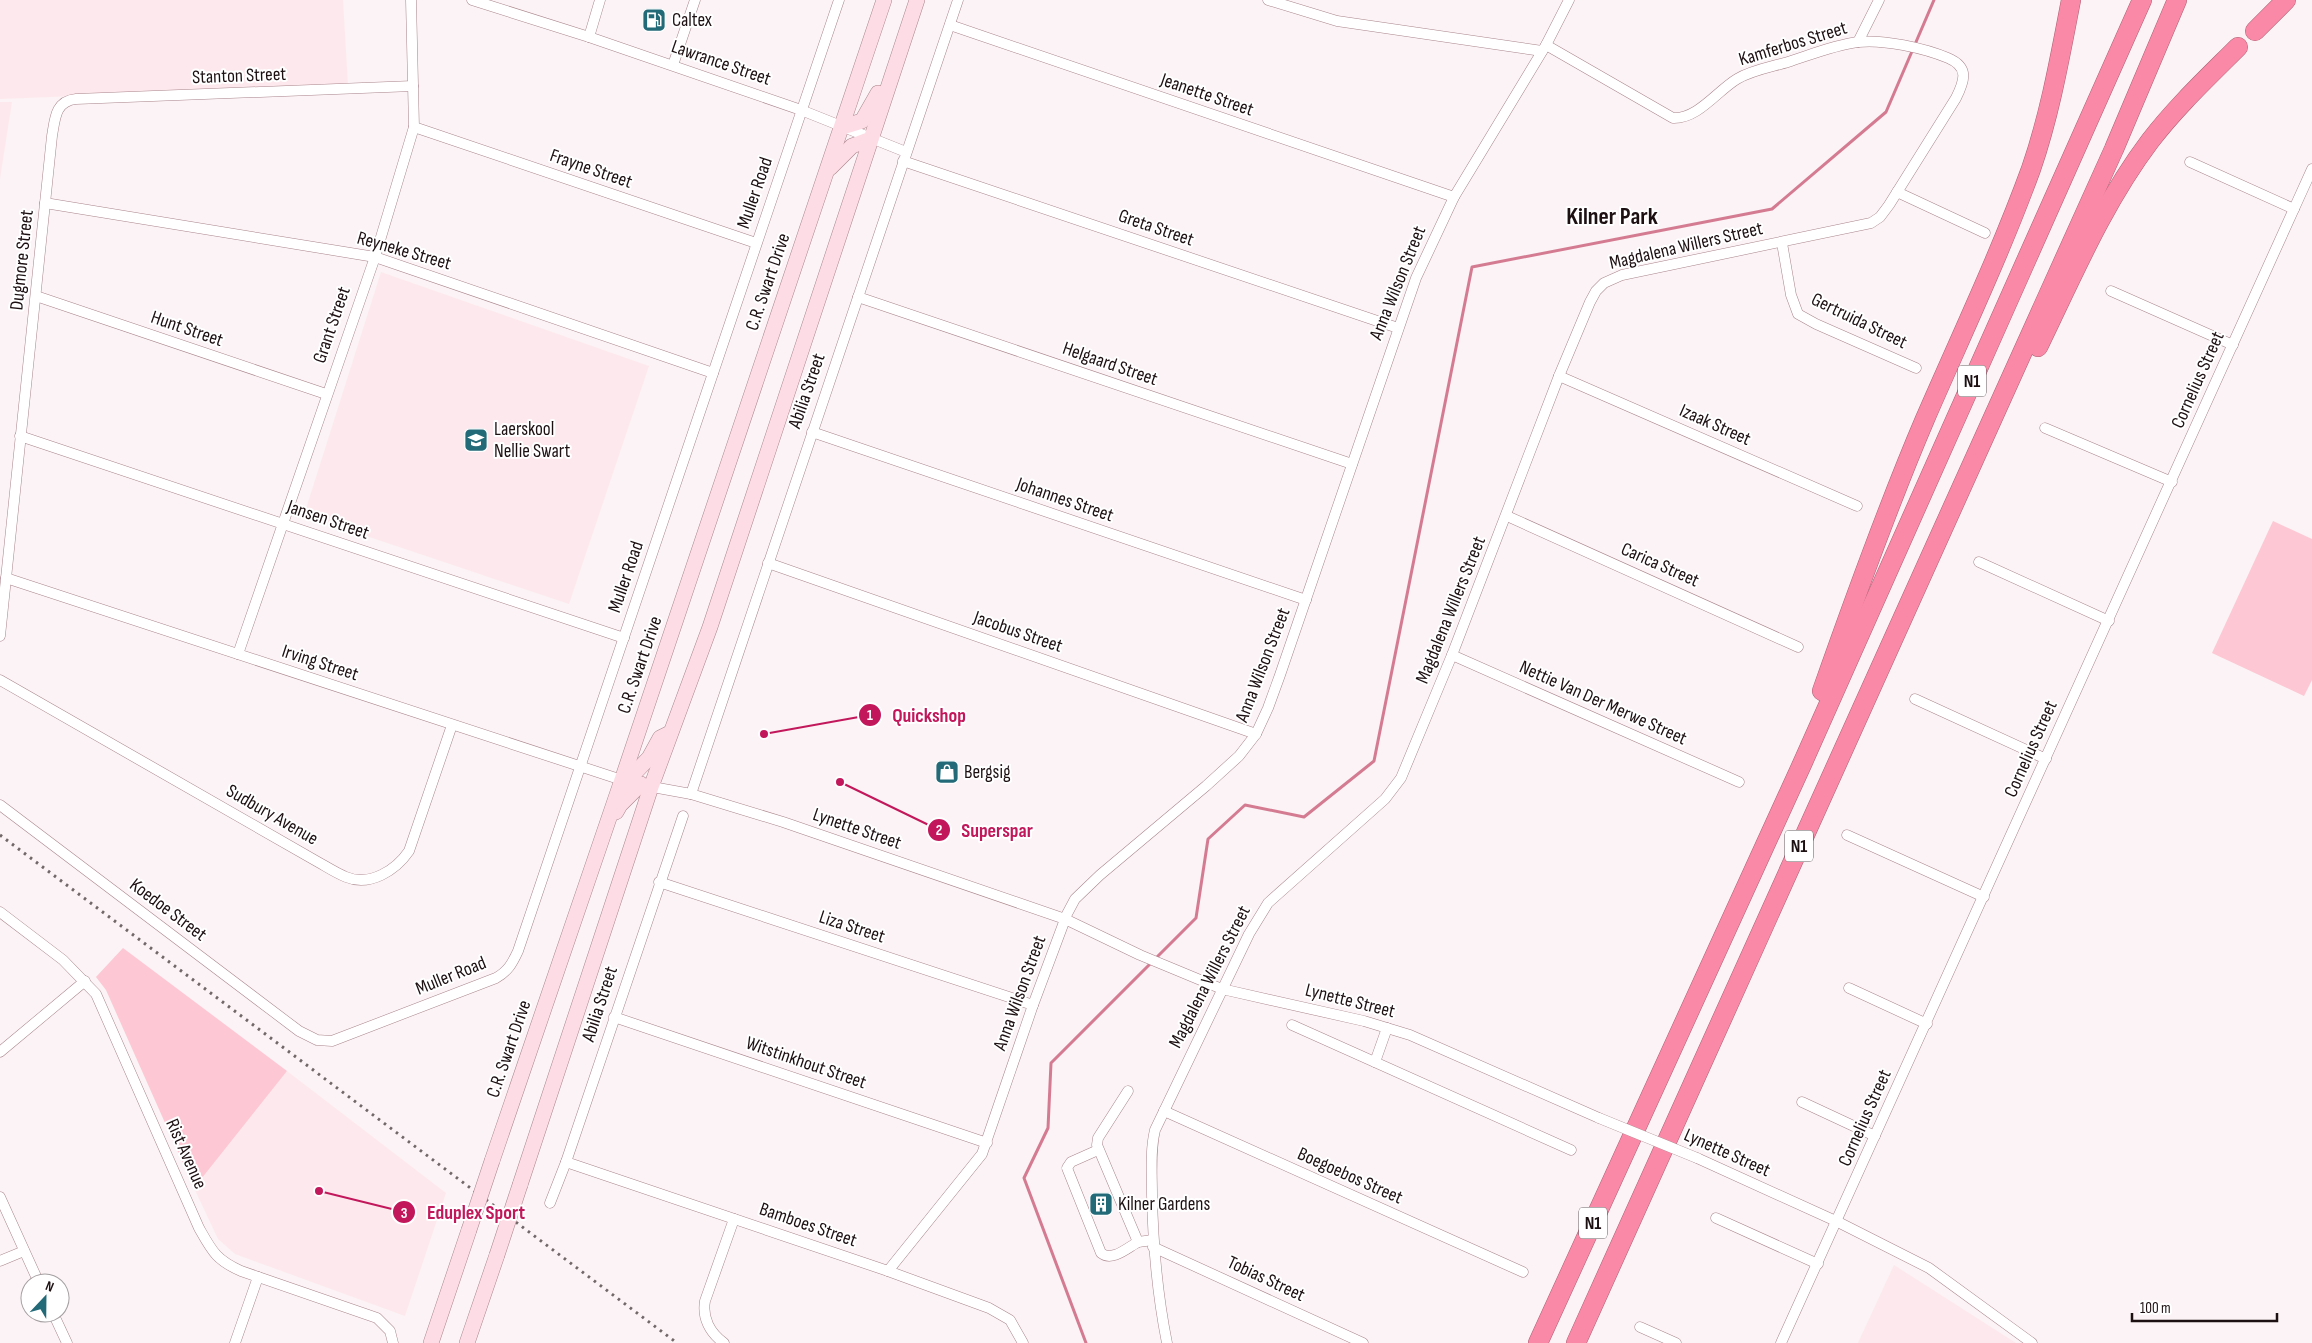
<svg xmlns="http://www.w3.org/2000/svg" width="2312" height="1343" font-family="'Sofia Sans Condensed',sans-serif">
  <rect width="100%" height="100%" fill="#fbf3f5"/>
  <g fill="#fde9ed">
    <polygon points="0,0 343,0 348,85 0,99"/>
    <polygon points="0,102 12,102 0,179"/>
    <polygon points="381,272 649,366 569,604 304,515"/>
    <polygon points="287,1071 446,1193 405,1316 235,1254 218,1239 194,1188"/>
    <polygon points="1894,1265 2016,1343 1858,1343"/>
  </g>
  <g fill="#fdc7d3">
    <polygon points="2273,521 2312,539 2312,680 2304,696 2212,653"/>
    <polygon points="123,948 287,1071 194,1188 106,990 96,977"/>
  </g>
  <g fill="none" stroke-linecap="round" stroke-linejoin="round">
    <polyline stroke="#d47b92" stroke-width="3" points="1086,1343 1024,1178 1048,1128 1051,1063 1196,918 1208,839 1245,805 1304,817 1374,761 1472,267 1772,209 1886,112 1934,0"/>
    <g stroke="#aa858d" stroke-width="11">
      <g id="street">
        <polyline points="472,0 589,37 801,110 906,152"/>
        <polyline points="1268,0 1337,21 1542,51"/>
        <polyline points="950,25 1454,197"/>
        <polyline points="589,37 600,0"/>
        <polyline points="1858,42 1879,0"/>
        <polyline points="673,65 695,0"/>
        <polyline points="414,127 756,243"/>
        <polyline points="903,161 1398,328"/>
        <polyline points="2190,162 2294,209"/>
        <polyline points="1897,192 1985,233"/>
        <polyline points="45,203 375,257 713,373"/>
        <polyline points="1782,243 1791,295 1798,314 1816,324 1916,368"/>
        <polyline points="2111,291 2233,345"/>
        <polyline points="36,296 326,394"/>
        <polyline points="858,297 1352,464"/>
        <polyline points="1559,376 1857,506"/>
        <polyline points="2045,428 2172,482"/>
        <polyline points="812,432 1306,600"/>
        <polyline points="20,436 624,638"/>
        <polyline points="1507,516 1798,647"/>
        <polyline points="1979,562 2109,621"/>
        <polyline points="768,563 1256,734"/>
        <polyline points="6,578 628,782"/>
        <path d="M0 636 52 136C55 119 55 101 76 99L413 86"/>
        <polyline points="238,654 375,257 414,127 411,0"/>
        <polyline points="1452,655 1739,782"/>
        <path d="M0 680 318 862C327 867 336 873 346 877 370 887 396 870 409 851L452 725"/>
        <polyline points="1915,699 2046,759"/>
        <polyline points="647,786 691,794 783,822 1065,919 1140,955 1222,989 1364,1021 1410,1035 1599,1118"/>
        <polyline points="691,794 958,0"/>
        <path d="M0 805 299 1031 317 1040 332 1041 496 978C508 971 512 964 518 951L839 0"/>
        <polyline points="1847,835 1984,897"/>
        <polyline points="659,882 1033,1005"/>
        <path d="M0 912 63 960 96 994 199 1228C212 1251 216 1260 241 1271L377 1318 390 1331 393 1343"/>
        <polyline points="1849,988 1927,1024"/>
        <polyline points="614,1017 987,1143"/>
        <polyline points="1292,1025 1571,1150"/>
        <polyline points="0,1052 85,981"/>
        <polyline points="1375,1062 1387,1028"/>
        <polyline points="1128,1091 1098,1138 1097,1145 1138,1242 1153,1240"/>
        <polyline points="1802,1102 1875,1136"/>
        <polyline points="1164,1111 1523,1272"/>
        <path d="M1098 1150 1071 1162 1067 1168 1101 1253C1112 1262 1127 1248 1138 1242"/>
        <polyline points="1697,1158 1838,1222 1929,1268 2032,1343"/>
        <polyline points="566,1162 888,1271 989,1308 1010,1320 1023,1343"/>
        <polyline points="0,1197 39,1283"/>
        <polyline points="550,1203 566,1162 683,816"/>
        <polyline points="1716,1218 1818,1264"/>
        <polyline points="1153,1247 1363,1343"/>
        <polyline points="0,1261 24,1251"/>
        <polyline points="888,1271 982,1154 1033,1005 1067,914 1075,899 1100,875 1206,786 1239,756 1256,734 1268,708 1280,675 1416,278 1454,197 1546,45 1569,0"/>
        <polyline points="53,1313 67,1343"/>
        <polyline points="1640,1327 1676,1343"/>
        <polyline points="235,1343 258,1277"/>
        <path d="M724 1343C710 1333 702 1318 705 1301L734 1219"/>
        <path d="M1167 1343C1157 1293 1153 1245 1152 1195 1152 1173 1150 1151 1155 1130L1249 934 1268 903 1385 799 1401 778 1452 655 1559 376 1590 302 1596 291 1604 283 1622 275 1871 223 1880 217 1889 205 1956 98C1965 80 1969 67 1948 58 1924 48 1883 39 1858 42 1834 45 1810 55 1788 62 1771 67 1752 70 1737 79 1717 91 1698 119 1673 118L1546 45"/>
        <polyline points="1781,1343 2312,169"/>
      </g>
    </g>
    <g stroke="#aa858d" stroke-width="16">
      <g id="secondary">
        <polyline points="842,127 862,121 878,93"/>
        <polyline points="830,168 852,146 871,139"/>
        <polyline points="627,781 649,758 660,738 670,733"/>
        <polyline points="616,812 620,805 641,784"/>
        <polyline points="492,1161 622,780 884,0"/>
        <polyline points="520,1185 651,787 710,627 917,0"/>
        <polyline points="431,1343 469,1230"/>
        <polyline points="467,1343 497,1255"/>
      </g>
    </g>
    <g stroke="#ad5f73" stroke-width="20">
      <g id="highway">
        <polyline points="2255,31 2286,0"/>
        <path d="M2038 347C2072 277 2103 203 2150 141 2176 107 2208 77 2238 47"/>
        <path d="M1822 691C1854 600 1887 508 1925 419 1961 336 2000 254 2031 169 2050 114 2060 57 2071 0"/>
        <polyline points="1538,1343 1803,762 2142,0"/>
        <polyline points="1576,1343 2114,149 2177,0"/>
      </g>
    </g>
    <use href="#street" stroke="#fff" stroke-width="10"/>
    <use href="#secondary" stroke="#fedce5" stroke-width="15"/>
    <use href="#highway" stroke="#fa89a7" stroke-width="19"/>
    <polyline stroke="#716668" stroke-width="3" stroke-dasharray="2.5 5" stroke-linecap="butt" points="0,835 677,1343"/>
    <g stroke="#aa858d" stroke-width="11" stroke-linecap="butt">
      <polyline id="street-bridge" points="1599,1118 1697,1158"/>
    </g>
    <g stroke="#aa858d" stroke-width="16" stroke-linecap="butt">
      <g id="secondary-bridge">
        <polyline points="469,1230 492,1161"/>
        <polyline points="497,1255 520,1185"/>
      </g>
    </g>
    <use href="#street-bridge" stroke="#fff" stroke-width="10"/>
    <use href="#secondary-bridge" stroke="#fedce5" stroke-width="15"/>
  </g>
  <defs>
    <g id="fuel-square" transform="scale(1.25)"><rect x="-9" y="-9" width="18" height="18" rx="4" fill="#236a78" stroke="#fff"/><path d="M-5.5-6h7V0h2V4h1.3V-2.5L3-4.5l.8-.8L6-3V5H2.5V1h-1V6h-7ZM-4.2-4.7v3.2H.2V-4.7Z" fill="#fff"/></g>
    <g id="school-square" transform="scale(1.25)"><rect x="-9" y="-9" width="18" height="18" rx="4" fill="#236a78" stroke="#fff"/><path d="M0-5L7-2L0 1L-7-2ZM-4 1L0 2.5L4 1V4Q0 6-4 4Z" fill="#fff"/></g>
    <g id="shop-square" transform="scale(1.25)"><rect x="-9" y="-9" width="18" height="18" rx="4" fill="#236a78" stroke="#fff"/><path d="M-5-2.5h2.3a2.7 3.5 0 0 1 5.4 0H5L5.5 6h-11ZM-1.5-2.5h3a1.5 2.3 0 0 0-3 0Z" fill="#fff"/></g>
    <g id="building-square" transform="scale(1.25)"><rect x="-9" y="-9" width="18" height="18" rx="4" fill="#236a78" stroke="#fff"/><path d="M-4-6H4V6H1V3H-1V6H-4ZM-2.5-4.3h1.7v1.8h-1.7ZM.8-4.3h1.7v1.8H.8ZM-2.5-1h1.7V.8h-1.7ZM.8-1h1.7V.8H.8Z" fill="#fff"/></g>
  </defs>
  <g fill-rule="evenodd">
    <use href="#fuel-square" x="654" y="20"/>
    <use href="#school-square" x="476" y="440"/>
    <use href="#shop-square" x="947" y="772"/>
    <use href="#building-square" x="1101" y="1204"/>
  </g>
  <g text-anchor="middle" dominant-baseline="central" stroke-width="4" stroke-linejoin="round" paint-order="stroke">
    <g fill="#fff" stroke="#61585a" stroke-width="1">
      <rect x="1958" y="365.5" width="28" height="31" rx="4"/>
      <rect x="1785" y="830.5" width="28" height="31" rx="4"/>
      <rect x="1579" y="1207.5" width="28" height="31" rx="4"/>
    </g>
    <g font-size="18" font-weight="bold" fill="#1d1013">
      <text x="1972" y="381">N1</text>
      <text x="1799" y="846">N1</text>
      <text x="1593" y="1223">N1</text>
    </g>
    <g font-size="19" fill="#1d1013" stroke="#fff" text-anchor="start">
      <text x="672" y="20">Caltex</text>
      <text x="494" y="429">Laerskool<tspan x="494" dy="22">Nellie Swart</tspan></text>
      <text x="964" y="772">Bergsig</text>
      <text x="1118" y="1204">Kilner Gardens</text>
    </g>
    <g font-size="19" fill="#1d1013" stroke="#fff">
      <text transform="translate(1793 44) rotate(-17)">Kamferbos Street</text>
      <text transform="translate(721 63) rotate(19)">Lawrance Street</text>
      <text transform="translate(239 76) rotate(-2)">Stanton Street</text>
      <text transform="translate(1207 95) rotate(19)">Jeanette Street</text>
      <text transform="translate(591 169) rotate(19)">Frayne Street</text>
      <text transform="translate(755 193) rotate(-71)">Muller Road</text>
      <text transform="translate(1156 228) rotate(19)">Greta Street</text>
      <text transform="translate(1686 246) rotate(-13)">Magdalena Willers Street</text>
      <text transform="translate(404 251) rotate(16)">Reyneke Street</text>
      <text transform="translate(22 260) rotate(-84)">Dugmore Street</text>
      <text transform="translate(768 282) rotate(-71)">C.R. Swart Drive</text>
      <text transform="translate(1398 283) rotate(-68)">Anna Wilson Street</text>
      <text transform="translate(1859 321) rotate(26)">Gertruida Street</text>
      <text transform="translate(332 325) rotate(-71)">Grant Street</text>
      <text transform="translate(187 329) rotate(19)">Hunt Street</text>
      <text transform="translate(1110 364) rotate(19)">Helgaard Street</text>
      <text transform="translate(2198 380) rotate(-66)">Cornelius Street</text>
      <text transform="translate(807 391) rotate(-71)">Abilia Street</text>
      <text transform="translate(1715 425) rotate(24)">Izaak Street</text>
      <text transform="translate(1065 500) rotate(19)">Johannes Street</text>
      <text transform="translate(328 520) rotate(19)">Jansen Street</text>
      <text transform="translate(1660 565) rotate(24)">Carica Street</text>
      <text transform="translate(626 577) rotate(-71)">Muller Road</text>
      <text transform="translate(1451 610) rotate(-68)">Magdalena Willers Street</text>
      <text transform="translate(1018 632) rotate(19)">Jacobus Street</text>
      <text transform="translate(320 663) rotate(18)">Irving Street</text>
      <text transform="translate(640 665) rotate(-71)">C.R. Swart Drive</text>
      <text transform="translate(1263 665) rotate(-69)">Anna Wilson Street</text>
      <text transform="translate(1603 703) rotate(24)">Nettie Van Der Merwe Street</text>
      <text transform="translate(2031 749) rotate(-66)">Cornelius Street</text>
      <text transform="translate(272 815) rotate(30)">Sudbury Avenue</text>
      <text transform="translate(857 829) rotate(19)">Lynette Street</text>
      <text transform="translate(168 910) rotate(37)">Koedoe Street</text>
      <text transform="translate(852 927) rotate(18)">Liza Street</text>
      <text transform="translate(451 976) rotate(-22)">Muller Road</text>
      <text transform="translate(1210 977) rotate(-63)">Magdalena Willers Street</text>
      <text transform="translate(1020 993) rotate(-70)">Anna Wilson Street</text>
      <text transform="translate(1350 1001) rotate(14)">Lynette Street</text>
      <text transform="translate(600 1004) rotate(-72)">Abilia Street</text>
      <text transform="translate(509 1049) rotate(-71)">C.R. Swart Drive</text>
      <text transform="translate(806 1063) rotate(19)">Witstinkhout Street</text>
      <text transform="translate(1865 1118) rotate(-66)">Cornelius Street</text>
      <text transform="translate(1727 1153) rotate(24)">Lynette Street</text>
      <text transform="translate(186 1154) rotate(66)">Rist Avenue</text>
      <text transform="translate(1350 1176) rotate(24)">Boegoebos Street</text>
      <text transform="translate(808 1225) rotate(19)">Bamboes Street</text>
      <text transform="translate(1266 1279) rotate(25)">Tobias Street</text>
    </g>
    <g font-size="24" font-weight="bold" fill="#1d1013" stroke="#fff">
      <text x="1612" y="216">Kilner Park</text>
    </g>
  </g>
  <path fill="none" stroke="#c2185b" stroke-width="2" d="M764 734L870 715M840 782L939 830M319 1191L404 1212"/>
  <g fill="#c2185b" stroke="#fff" stroke-width="2">
    <circle cx="764" cy="734" r="5"/>
    <circle cx="840" cy="782" r="5"/>
    <circle cx="319" cy="1191" r="5"/>
    <circle cx="870" cy="715" r="12"/>
    <circle cx="939" cy="830" r="12"/>
    <circle cx="404" cy="1212" r="12"/>
  </g>
  <g font-size="15" text-anchor="middle" font-weight="bold" fill="#fff">
    <text x="870" y="720">1</text>
    <text x="939" y="835">2</text>
    <text x="404" y="1218">3</text>
  </g>
  <g font-size="20" text-anchor="middle" font-weight="bold" fill="#c2185b" stroke="#fff" stroke-width="4" stroke-linejoin="round" paint-order="stroke">
    <text x="929" y="722">Quickshop</text>
    <text x="997" y="837">Superspar</text>
    <text x="476" y="1219">Eduplex Sport</text>
  </g>
  <g transform="translate(45 1298) rotate(22)"><circle r="24" fill="#ffffff" stroke="#a59fa1"/>
  <path d="M0-4L9 19L0 12L-9 19Z" fill="#236a78"/>
  <text y="-8" font-size="14" font-weight="bold" text-anchor="middle" fill="#1d1013">N</text>
  </g>
  <path d="M2132 1313v8h145v-8" fill="none" stroke="#1d1013" stroke-width="2.5"/>
  <text x="2140" y="1313" font-size="15" fill="#1d1013" stroke="#ffffff" stroke-width="4" paint-order="stroke">100 m</text>
</svg>
